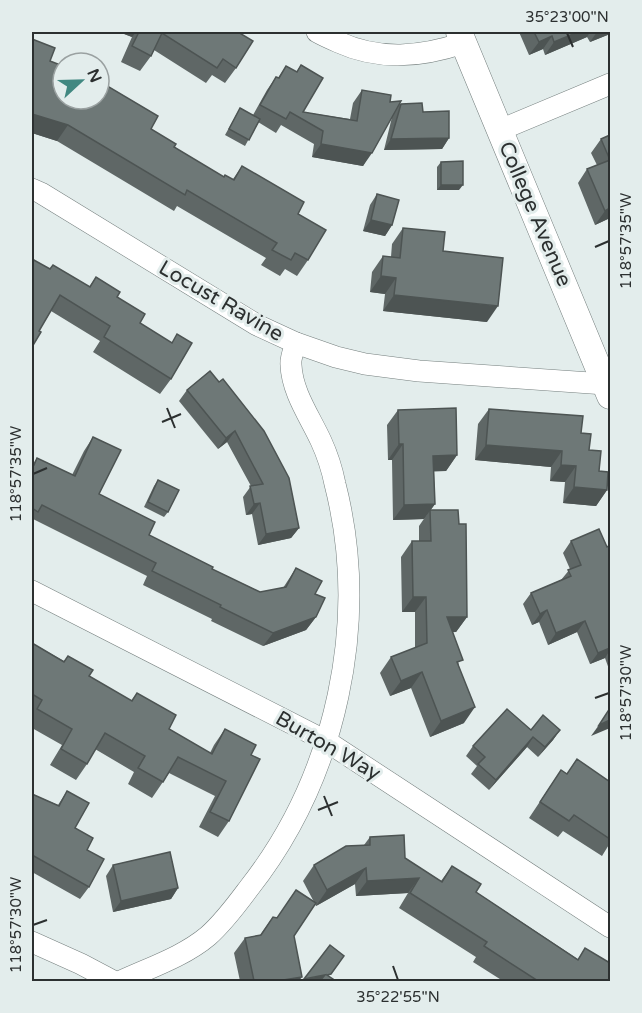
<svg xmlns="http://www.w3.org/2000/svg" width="642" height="1013" font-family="'Varela Round',sans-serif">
  <rect width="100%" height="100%" fill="#e3edec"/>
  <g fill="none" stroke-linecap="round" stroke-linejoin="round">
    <g stroke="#757f7e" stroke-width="22">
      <g id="minor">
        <path d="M317 32C324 36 331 39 338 42 380 61 421 57 463 43"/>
        <polyline points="500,130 610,84"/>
        <polyline points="32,189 41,193 257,325 296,343 336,357 365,364 419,371 605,384"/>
        <polyline points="32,591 326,741 610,927"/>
        <polyline points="32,942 81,964 115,982"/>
        <path d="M119 982C149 968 183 957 208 936 224 922 237 904 249 888 337 776 370 621 335 484 332 469 327 454 321 441 310 417 292 392 291 365 290 358 294 350 296 343"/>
      </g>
    </g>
    <g stroke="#757f7e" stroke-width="27">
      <polyline id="tertiary" points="459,32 610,396"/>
    </g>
    <use href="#minor" stroke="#fff" stroke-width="21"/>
    <use href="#tertiary" stroke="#fff" stroke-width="26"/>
  </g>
  <g fill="#5f6766">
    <polygon points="119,32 238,32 236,68 225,83 212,75 206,83 154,50 151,56 140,71 121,62 132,37"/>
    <polygon points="519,32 610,32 610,34 590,42 587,37 545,55 543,49 529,55"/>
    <polygon points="32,39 50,61 151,129 174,147 223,177 233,179 242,166 298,214 308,260 297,276 285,269 280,276 261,265 266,258 177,206 174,211 57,141 32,133"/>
    <polygon points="301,65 303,112 350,119 353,103 362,90 390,102 401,104 423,112 449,138 442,149 384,150 392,117 363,166 312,157 314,144 281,125 276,133 258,122 245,146 225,135 240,108 253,115 267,90 276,77 278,78 286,66 296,72"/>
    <polygon points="610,135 610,218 595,225 578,183 587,169 597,165 591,153 601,139"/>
    <polygon points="441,162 459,190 437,190 437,167"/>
    <polygon points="377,194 392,225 385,236 363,231 370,205"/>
    <polygon points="403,228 443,251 487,322 383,311 385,294 370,292 372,272 383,256 391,257 392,244"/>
    <polygon points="50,269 89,287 96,277 117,297 140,323 171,379 160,394 93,352 100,341 51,311 39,331"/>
    <polygon points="210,371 299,528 291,538 258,545 252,514 246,515 243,497 251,486 227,442 218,449 179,401 187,390"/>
    <polygon points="489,409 581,433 599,471 607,490 596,506 563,503 565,482 550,481 551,467 475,460 478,424"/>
    <polygon points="398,410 457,455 446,471 434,471 435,504 424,519 393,520 392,460 388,460 387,425"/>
    <polygon points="93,437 99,494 149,535 212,569 260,592 283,588 296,568 315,594 316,617 306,630 263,646 211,621 212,619 143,585 147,576 33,519 32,521 32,464 33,464 37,458 72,475 84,451"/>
    <polygon points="158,480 168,512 164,517 144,507 154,486"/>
    <polygon points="430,510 459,524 467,617 456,632 453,632 459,666 464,723 430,737 411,688 390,696 380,673 391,657 415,648 415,612 402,612 401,557 412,541 419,541 419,526"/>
    <polygon points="571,541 607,547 610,545 610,672 605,658 590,664 577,632 548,645 539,622 532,625 523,604 531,593 561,580 570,569 563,553"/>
    <polygon points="32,643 64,661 68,656 89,676 131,701 137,693 169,729 210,753 214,745 225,729 251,755 229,821 218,837 199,827 215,796 169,773 152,798 128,784 134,772 95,749 87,764 76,780 50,765 62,745 32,728"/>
    <polygon points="531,730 560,730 553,740 538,757 527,747 489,790 471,774 477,766 466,756 473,746"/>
    <polygon points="577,759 610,782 610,843 602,856 563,831 558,837 529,818 561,770 567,774"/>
    <polygon points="67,791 75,828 87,850 89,887 80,899 32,872 32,794 58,805"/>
    <polygon points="370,837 405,858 441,881 452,866 476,892 578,959 585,948 609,971 610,981 503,981 473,962 476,957 399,908 408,893 356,896 355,884 316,906 315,904 294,936 299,981 240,981 234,953 245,938 260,935 273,917 276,918 314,902 303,881 314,865 364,845"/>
    <polygon points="113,865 178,888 171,899 113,912 106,876"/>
  </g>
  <g fill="#4d5453">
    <polygon points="119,32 136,32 132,37"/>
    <polygon points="578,32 590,32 587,37 545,55 554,42"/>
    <polygon points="597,32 610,32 610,34 590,42"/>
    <polygon points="552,36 543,49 529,55 539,42"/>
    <polygon points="32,114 68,125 57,141 32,133"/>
    <polygon points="449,138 442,149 384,150 391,139"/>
    <polygon points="321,144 372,153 363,166 312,157"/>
    <polygon points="441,185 463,185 459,190 437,190"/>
    <polygon points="610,208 610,218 595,225 605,211"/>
    <polygon points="371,220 392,225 385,236 363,231"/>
    <polygon points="381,276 396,278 385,294 370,292"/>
    <polygon points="394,295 498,306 487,322 383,311"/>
    <polygon points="235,431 227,442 218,449 226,438"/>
    <polygon points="399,444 403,444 392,460 388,460"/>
    <polygon points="486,445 562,451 551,467 475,460"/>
    <polygon points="457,455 446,471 422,472 433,456"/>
    <polygon points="561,465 576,466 565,482 550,481"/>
    <polygon points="574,487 607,490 596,506 563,503"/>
    <polygon points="260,503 252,514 246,515 254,504"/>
    <polygon points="435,504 424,519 393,520 404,505"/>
    <polygon points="299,528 291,538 258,545 266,534"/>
    <polygon points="413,597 426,597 415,612 402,612"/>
    <polygon points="547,610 539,622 532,625 540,614"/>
    <polygon points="316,617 306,630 263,646 273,633"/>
    <polygon points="447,617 467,617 456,632 436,633"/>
    <polygon points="585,621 577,632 548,645 556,633"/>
    <polygon points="610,648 610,650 605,658 590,664 598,653"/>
    <polygon points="422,672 411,688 390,696 401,681"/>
    <polygon points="475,707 464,723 430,737 441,721"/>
    <polygon points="610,720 610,728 591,736 599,725"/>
    <polygon points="560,730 553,740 538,757 545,747"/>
    <polygon points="533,737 527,747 489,790 496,780"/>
    <polygon points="366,868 355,884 316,906 327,890"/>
    <polygon points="419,878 408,893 356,896 367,881"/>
    <polygon points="178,888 171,899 113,912 121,901"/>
    <polygon points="325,975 321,981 303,981 304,979"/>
    <polygon points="302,977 299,981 277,981"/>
  </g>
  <g fill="#6e7877" stroke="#4d5453" stroke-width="1.5">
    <polygon points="139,32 238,32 253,41 236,68 223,59 217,68 162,33 151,56 132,46"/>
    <polygon points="534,32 578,32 554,42 552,36 539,42"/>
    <polygon points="32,39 55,48 50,61 63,66 63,99 99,99 99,81 158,116 151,129 176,144 174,147 224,177 225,175 234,180 242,166 304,202 298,214 326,230 308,260 295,253 291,260 272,250 277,243 187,190 185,195 68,125 32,114"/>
    <polygon points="301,65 323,78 303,112 357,121 362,90 391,95 390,102 401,101 372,153 321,144 323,131 290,112 286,119 260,105 276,77 279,78 286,66 297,72"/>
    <polygon points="422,103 423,112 449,111 449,138 391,139 401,104"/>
    <polygon points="240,108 260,119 249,140 229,129"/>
    <polygon points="610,135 610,208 605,211 587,169 610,160 601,139"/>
    <polygon points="463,161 463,185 441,185 441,162"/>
    <polygon points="377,194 399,200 392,225 371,220"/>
    <polygon points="403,228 445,232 443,251 503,258 498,306 394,295 396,278 381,276 383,256 400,258"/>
    <polygon points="32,259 50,269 53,265 90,287 96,277 120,292 117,297 145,314 140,323 172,343 177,334 192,343 171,379 104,337 110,326 60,295 39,331 41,332 32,347"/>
    <polygon points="210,371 219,382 223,379 264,431 289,478 299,528 266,534 260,503 254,504 250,486 263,484 235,431 226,438 187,390"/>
    <polygon points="456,408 457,455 433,456 435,504 404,505 403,444 399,444 398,410"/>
    <polygon points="489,409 583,416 581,433 591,434 589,450 601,451 599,471 608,472 607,490 574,487 576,466 561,465 562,451 486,445"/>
    <polygon points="93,437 121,450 99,494 155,522 149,535 213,567 212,569 260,592 286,587 296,568 322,581 315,594 325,598 316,617 273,633 220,607 221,605 152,571 156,563 42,505 38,512 32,508 32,464 34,465 37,458 75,476"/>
    <polygon points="158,480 179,490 168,512 148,502"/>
    <polygon points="430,510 458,510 459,524 466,524 467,617 447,617 463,660 457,662 475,707 441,721 422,672 401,681 391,657 427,643 426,597 413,597 412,541 431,541"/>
    <polygon points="599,529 607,547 610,545 610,648 598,653 585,621 556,633 547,610 540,614 531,593 571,576 568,570 581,565 571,541"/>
    <polygon points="32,643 64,662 68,656 93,670 89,676 132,701 137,693 176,715 169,729 212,754 225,729 256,745 251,755 260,759 229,821 210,812 226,781 178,757 163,782 138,768 145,756 105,733 87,764 61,749 72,729 37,709 42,700 32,694"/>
    <polygon points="610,708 610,720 599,725"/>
    <polygon points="507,709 531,730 543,715 560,730 545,747 533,737 496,780 478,764 485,757 473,746"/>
    <polygon points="577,759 610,782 610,839 574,815 569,821 540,802 561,770 567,774"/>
    <polygon points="67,791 89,803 75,828 93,838 87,850 104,859 89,887 32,855 32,794 59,806"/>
    <polygon points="404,835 405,858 442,882 452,866 481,884 476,892 578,960 585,948 610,963 610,969 609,971 610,972 610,981 538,981 484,946 487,942 410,893 419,878 367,881 366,868 327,890 314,865 346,846 370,845 370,837"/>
    <polygon points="170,852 178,888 121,901 113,865"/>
    <polygon points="296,890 316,903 294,936 302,977 277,981 254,981 245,938 261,935 273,917 277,918"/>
    <polygon points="330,945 344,956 331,974 327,975 336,981 320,981 325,975 304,979"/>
  </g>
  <path fill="none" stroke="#2c3030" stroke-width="2" d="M567 33 573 47M595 247 609 241M167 408 175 428M162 422 181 414M33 474 47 468M595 698 609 693M324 796 332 816M318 810 338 802M33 925 47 920M393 966 398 980"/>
  <g text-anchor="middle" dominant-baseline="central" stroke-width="6" stroke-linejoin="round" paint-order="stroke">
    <g font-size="21" fill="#2c3030" stroke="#e3edec">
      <text transform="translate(535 214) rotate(67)">College Avenue</text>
      <text transform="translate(221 301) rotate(30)">Locust Ravine</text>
      <text transform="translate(328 746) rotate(30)">Burton Way</text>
    </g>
  </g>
  <rect width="642" height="1013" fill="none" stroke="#e3edec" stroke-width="66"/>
  <g transform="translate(81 81) rotate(68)"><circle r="28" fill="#e3edec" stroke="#9aa1a1" stroke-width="1.5"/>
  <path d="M0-4.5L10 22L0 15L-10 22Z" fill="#418881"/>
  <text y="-9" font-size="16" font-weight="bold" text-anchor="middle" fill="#2c3030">N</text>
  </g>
  <rect x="33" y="33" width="576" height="947" fill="none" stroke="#2c3030" stroke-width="2"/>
  <g font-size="15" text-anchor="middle" fill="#2c3030">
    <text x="567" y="22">35°23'00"N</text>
    <text transform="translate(626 241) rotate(-90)" y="5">118°57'35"W</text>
    <text transform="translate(16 474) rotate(-90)" y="5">118°57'35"W</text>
    <text transform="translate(626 693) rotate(-90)" y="5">118°57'30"W</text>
    <text transform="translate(16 925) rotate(-90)" y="5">118°57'30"W</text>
    <text x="398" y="1002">35°22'55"N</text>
  </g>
</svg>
